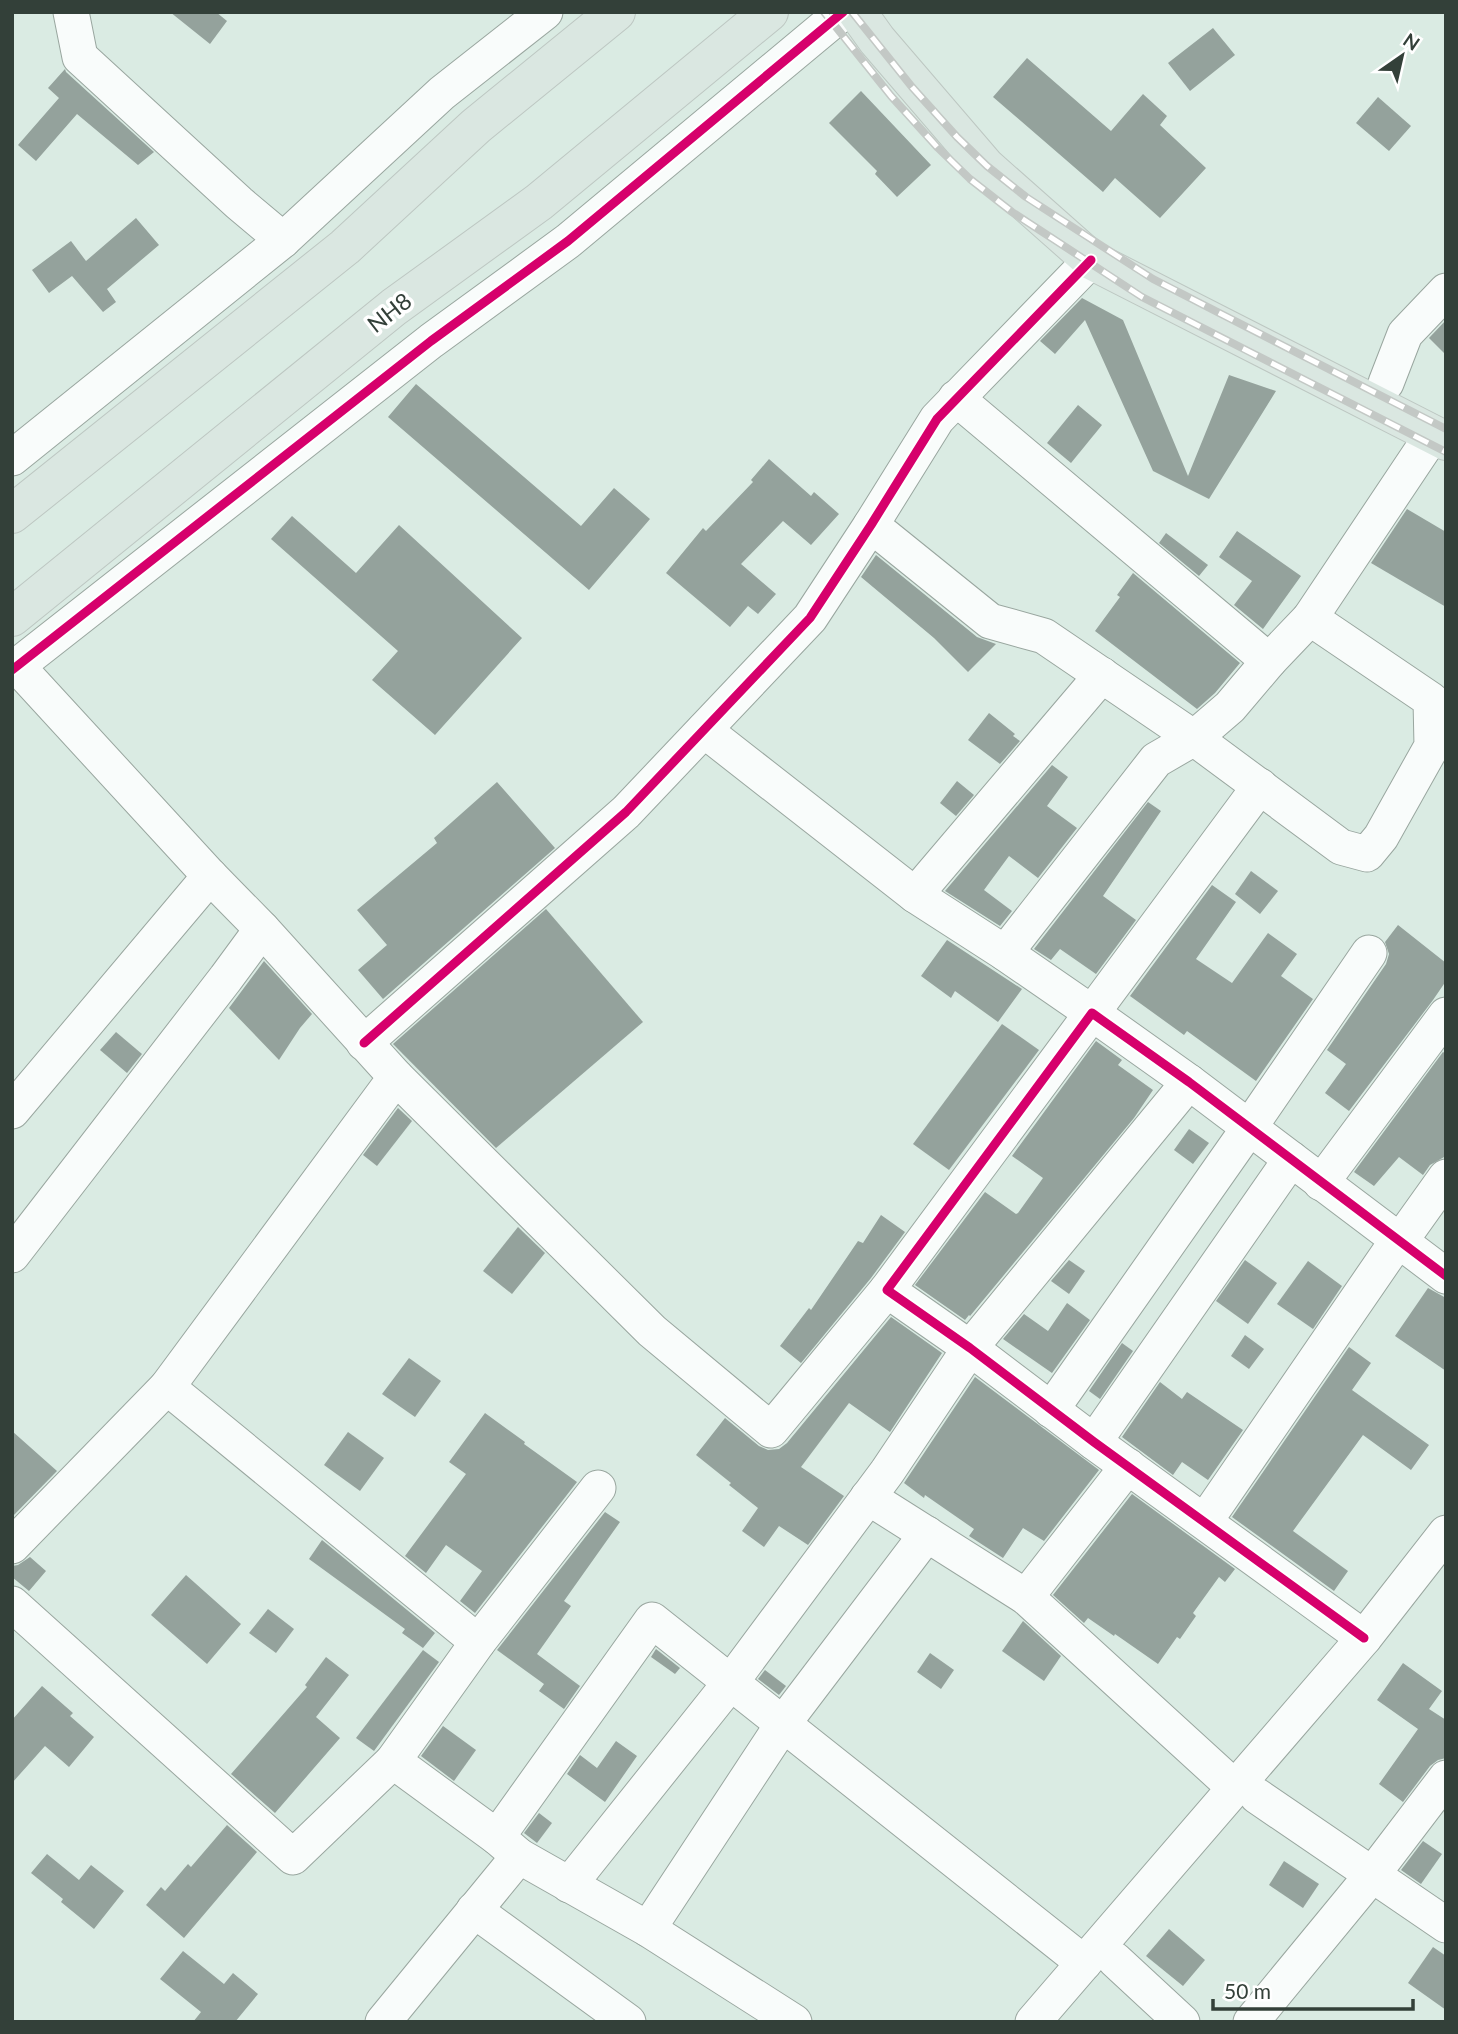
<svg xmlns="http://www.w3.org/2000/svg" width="1458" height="2034" font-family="Lato,sans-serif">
  <rect width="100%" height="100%" fill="#daebe3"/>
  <g fill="#94a29c">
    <polygon points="170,12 216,12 227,21 210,44"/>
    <polygon points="1213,28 1235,55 1190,91 1168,63"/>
    <polygon points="1027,58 1111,131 1143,94 1167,116 1160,125 1206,168 1160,218 1115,178 1103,192 993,97"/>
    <polygon points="65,69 66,72 154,152 138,165 77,114 36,161 18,145 59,98 48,88"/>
    <polygon points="861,91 931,165 897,197 875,174 877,171 829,123"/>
    <polygon points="1378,97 1411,126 1389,151 1356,123"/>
    <polygon points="136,218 159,245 107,289 116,302 103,312 72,276 49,293 32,270 71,241 86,261"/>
    <polygon points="1082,298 1123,320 1188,476 1229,375 1276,391 1209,499 1153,471 1085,320 1055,354 1040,341"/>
    <polygon points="1446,320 1446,355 1429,338"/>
    <polygon points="416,384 581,526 614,488 650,519 589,590 388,417"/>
    <polygon points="1078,405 1102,425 1071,463 1047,443"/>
    <polygon points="769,459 811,496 814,492 839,514 811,545 783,521 741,564 776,594 758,614 748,606 730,627 666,573 703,528 706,531 753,482 751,480"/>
    <polygon points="1407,509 1446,532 1446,607 1371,563"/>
    <polygon points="292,516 356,573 399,525 522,638 435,735 372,680 398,651 271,539"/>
    <polygon points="1237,531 1301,576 1263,629 1234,605 1252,581 1219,557"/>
    <polygon points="1166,533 1208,565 1199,576 1159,543"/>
    <polygon points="876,555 977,637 996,644 968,672 934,638 861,577"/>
    <polygon points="1133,573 1240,663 1215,693 1197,709 1095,631 1120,597 1117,595"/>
    <polygon points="989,713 1015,734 1013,736 1020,741 1000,764 968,740"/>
    <polygon points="1052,765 1068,777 1047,806 1077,828 1038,878 1009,856 984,890 1012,911 1000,926 945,891"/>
    <polygon points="957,781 974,795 956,816 940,803"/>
    <polygon points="497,782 555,848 383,999 358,970 387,945 357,910 437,843 434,838"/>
    <polygon points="1148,802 1161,811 1103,896 1136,920 1096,974 1060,949 1051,960 1034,949"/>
    <polygon points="1251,871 1278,891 1260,914 1235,894"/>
    <polygon points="1212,885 1236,902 1196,959 1232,983 1268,933 1297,954 1281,976 1313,999 1256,1081 1187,1031 1184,1035 1130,996"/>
    <polygon points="546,909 643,1022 496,1148 393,1044"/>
    <polygon points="1398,925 1446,963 1446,981 1433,1000 1349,1111 1325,1093 1346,1064 1327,1050 1386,964 1389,954 1385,942"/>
    <polygon points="947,940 1022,989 998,1022 955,991 951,998 921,976"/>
    <polygon points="264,961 312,1014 300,1028 279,1060 229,1008"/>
    <polygon points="1002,1024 1039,1050 949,1170 913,1144"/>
    <polygon points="116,1032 142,1054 127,1073 100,1050"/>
    <polygon points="1096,1041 1122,1060 1118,1065 1153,1090 1134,1118 970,1316 969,1315 965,1320 915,1285 985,1192 1016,1214 1018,1213 1043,1178 1012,1156"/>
    <polygon points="1443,1052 1446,1054 1446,1156 1430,1165 1423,1175 1399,1157 1374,1186 1354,1172"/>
    <polygon points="398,1108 412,1121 377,1166 363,1155"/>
    <polygon points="1189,1129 1209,1143 1193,1164 1174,1150"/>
    <polygon points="881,1215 905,1232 871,1278 801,1363 780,1346 809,1308 811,1310 858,1241 863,1243"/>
    <polygon points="518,1227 545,1253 512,1294 483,1271"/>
    <polygon points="1069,1260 1085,1271 1069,1294 1051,1281"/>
    <polygon points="1245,1260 1277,1283 1248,1324 1216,1301"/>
    <polygon points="1308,1261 1342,1286 1313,1329 1277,1304"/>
    <polygon points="1428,1288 1446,1298 1446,1371 1395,1336"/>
    <polygon points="1067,1303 1090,1320 1052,1373 1003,1339 1024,1314 1048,1331"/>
    <polygon points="891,1317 942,1353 890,1432 849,1403 801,1467 844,1496 808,1545 779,1526 764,1547 742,1531 758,1508 729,1485 731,1483 696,1455 725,1418 759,1446 768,1450 779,1449 787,1443"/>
    <polygon points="1245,1335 1264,1349 1249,1369 1231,1356"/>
    <polygon points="1122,1343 1133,1351 1100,1399 1089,1391"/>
    <polygon points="1349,1347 1371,1363 1352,1390 1429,1445 1411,1470 1363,1435 1293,1531 1348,1571 1334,1591 1232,1517"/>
    <polygon points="409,1358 441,1381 415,1417 382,1394"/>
    <polygon points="975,1377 1099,1470 1044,1541 1023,1528 1003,1558 969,1536 974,1529 925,1495 924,1498 904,1483"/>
    <polygon points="1160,1382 1182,1399 1187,1392 1243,1430 1208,1480 1182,1462 1173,1475 1122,1437"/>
    <polygon points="485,1413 525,1442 524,1444 577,1482 475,1613 460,1601 482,1571 446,1545 426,1573 405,1556 466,1474 449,1462"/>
    <polygon points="12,1431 57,1471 12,1517"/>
    <polygon points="348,1432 384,1458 360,1491 324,1465"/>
    <polygon points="1132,1494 1235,1569 1225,1582 1219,1577 1193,1613 1196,1616 1180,1639 1177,1637 1158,1664 1115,1634 1114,1636 1088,1618 1084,1623 1053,1595"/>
    <polygon points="605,1512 620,1522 564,1601 571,1606 537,1654 580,1686 564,1709 539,1691 544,1684 497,1650"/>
    <polygon points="322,1540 435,1633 423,1648 402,1633 405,1629 309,1559"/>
    <polygon points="30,1557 46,1571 29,1591 12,1577 12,1566 18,1565"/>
    <polygon points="186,1575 241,1624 207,1664 151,1615"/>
    <polygon points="268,1609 294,1629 276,1653 249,1633"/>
    <polygon points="1023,1621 1061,1656 1044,1681 1002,1651"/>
    <polygon points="656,1649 680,1668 675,1674 651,1657"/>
    <polygon points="423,1650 439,1662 374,1751 356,1738"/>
    <polygon points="930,1653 954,1670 941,1689 917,1672"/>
    <polygon points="326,1657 349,1675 316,1717 340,1738 275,1813 231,1774 307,1687 305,1685"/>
    <polygon points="1403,1663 1442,1691 1429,1709 1446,1720 1446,1758 1438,1760 1430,1766 1403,1802 1379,1784 1418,1729 1377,1700"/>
    <polygon points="765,1670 786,1686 779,1695 758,1679"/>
    <polygon points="42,1686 73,1713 70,1716 94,1737 69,1767 45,1746 12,1783 12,1720"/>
    <polygon points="443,1726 476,1750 454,1781 421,1756"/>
    <polygon points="616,1741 637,1756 605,1802 567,1774 580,1755 597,1768"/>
    <polygon points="539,1813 552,1823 537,1843 524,1833"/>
    <polygon points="227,1825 257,1852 184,1938 146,1905 161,1887 165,1891 188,1864 191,1867"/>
    <polygon points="1423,1841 1442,1854 1421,1884 1401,1870"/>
    <polygon points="47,1854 79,1880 91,1865 124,1891 94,1929 61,1902 63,1899 31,1873"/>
    <polygon points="1284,1861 1319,1884 1303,1908 1269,1885"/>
    <polygon points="1169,1929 1205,1960 1183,1986 1146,1956"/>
    <polygon points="1433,1947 1446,1956 1446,2010 1408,1983"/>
    <polygon points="183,1951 224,1984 233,1973 258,1994 235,2022 193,2022 201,2012 160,1979"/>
  </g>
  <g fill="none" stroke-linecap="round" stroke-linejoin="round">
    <g stroke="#99a69f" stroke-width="37">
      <g id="minor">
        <polyline points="71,12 80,57 239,203 283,240"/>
        <polyline points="1386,383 1405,334 1446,291"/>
        <polyline points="956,398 1269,661"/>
        <polyline points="12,458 283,240 442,93 545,12"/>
        <polyline points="871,525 990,621 1044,636 1194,738 1341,847 1367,854 1381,837 1432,746 1431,700 1310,618"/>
        <polyline points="17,666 210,876 262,929 396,1077 167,1387"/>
        <polyline points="12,670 431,341 568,241 843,12"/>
        <polyline points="704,730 915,895 1005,953 1092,1013 1260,786"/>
        <polyline points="915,895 1102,675"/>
        <polyline points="1005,953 1156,760 1194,738 1230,707 1269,661 1310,618 1433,434"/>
        <polyline points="364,1043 626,812 810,618 871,525 937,419 1091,260"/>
        <polyline points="396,1077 652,1331 771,1430 887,1290"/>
        <polyline points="12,1111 210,876"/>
        <polyline points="1321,1183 1446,1015"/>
        <polyline points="12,1255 226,978 262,929"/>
        <polyline points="1051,1410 1249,1128 1369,953"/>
        <polyline points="1094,1442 1291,1159"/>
        <polyline points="868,1497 1026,1597 1235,1788"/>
        <polyline points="1205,1521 1398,1240 1401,1240 1446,1177"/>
        <polyline points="12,1546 167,1387 478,1642"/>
        <polyline points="1026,1597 1128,1466"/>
        <polyline points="12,1604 293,1857 393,1761"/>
        <polyline points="1364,1638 1094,1442 970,1348 887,1290 1092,1013 1189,1082 1446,1276"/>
        <polyline points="1257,1796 1446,1925"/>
        <polyline points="497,1837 393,1761 478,1642 598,1488"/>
        <polyline points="519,1856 497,1837 652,1620 1084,1963"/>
        <polyline points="569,1885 731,1682 887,1472 970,1348 1189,1082"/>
        <polyline points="474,1910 628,2022"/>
        <polyline points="648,1929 785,1721 927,1534"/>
        <polyline points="1115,1960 1182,2022"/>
        <polyline points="383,2022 519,1856 648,1929 794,2022"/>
        <polyline points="1033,2022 1364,1638 1446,1533"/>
        <polyline points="1251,2022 1372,1875 1446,1778"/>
      </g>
    </g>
    <g stroke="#bdc7c2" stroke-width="40">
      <g id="major">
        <polyline points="857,12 877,40 986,167 1091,260 1446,441"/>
        <polyline points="12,514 345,247 476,126 616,12"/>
        <polyline points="12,617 394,307 539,202 769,12"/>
      </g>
    </g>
    <use href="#minor" stroke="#f9fcfb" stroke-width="35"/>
    <use href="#major" stroke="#dae7e1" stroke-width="38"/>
    <g stroke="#c3c8c5" stroke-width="8">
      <g id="rail">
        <polyline points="824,12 891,96 938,148 970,179 1012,212 1142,297 1446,452"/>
        <polyline points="852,12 912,87 957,137 987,166 1026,197 1153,279 1446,429"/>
      </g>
    </g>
    <use href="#rail" stroke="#fff" stroke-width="5" stroke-dasharray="16" stroke-linecap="butt"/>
    <g stroke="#fff" stroke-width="13">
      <g id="cycleway">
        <polyline points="12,670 431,341 568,241 843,12"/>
        <polyline points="364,1043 626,812 810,618 871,525 937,419 1091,260"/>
        <polyline points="1364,1638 1094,1442 970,1348 887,1290 1092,1013 1189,1082 1446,1276"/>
      </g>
    </g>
    <use href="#cycleway" stroke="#d6006c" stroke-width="9"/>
  </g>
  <g text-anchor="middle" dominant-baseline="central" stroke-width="7" stroke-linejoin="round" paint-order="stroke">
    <g font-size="23" fill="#334039" stroke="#fff">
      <text transform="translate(389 312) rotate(-38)">NH8</text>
    </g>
  </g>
  <rect width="1458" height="2034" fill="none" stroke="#334039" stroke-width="28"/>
  <g transform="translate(1402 56) rotate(34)" stroke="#ffffff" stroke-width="5" paint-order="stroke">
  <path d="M0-5L12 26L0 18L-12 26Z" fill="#334039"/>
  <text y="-10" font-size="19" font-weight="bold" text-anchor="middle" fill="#334039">N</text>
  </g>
  <path d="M1213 1999v10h200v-10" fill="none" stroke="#334039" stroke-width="3.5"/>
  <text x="1224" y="1999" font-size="21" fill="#334039" stroke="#ffffff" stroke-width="5" paint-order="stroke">50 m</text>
</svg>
